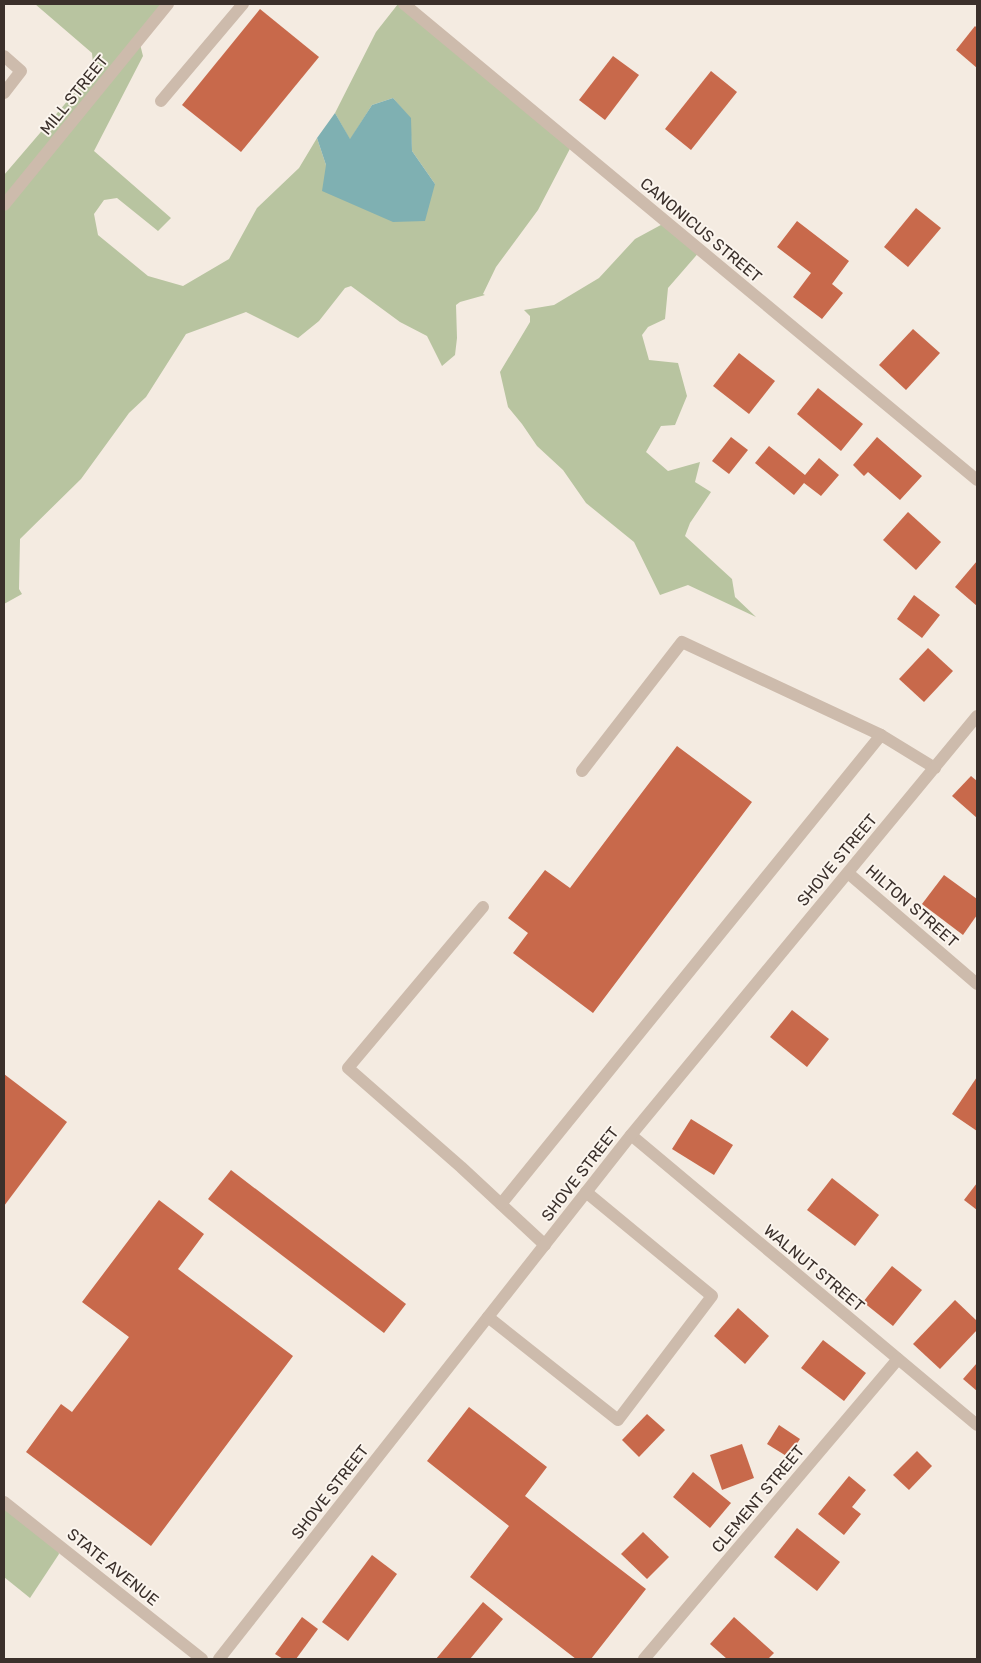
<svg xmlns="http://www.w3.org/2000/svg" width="981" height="1663" font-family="Rubik,sans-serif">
  <rect width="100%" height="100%" fill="#f4ebe1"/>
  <g fill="#b8c4a0">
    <polygon points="35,4 171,4 140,44 143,56 94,151 171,218 158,231 117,198 104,200 94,214 98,235 148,276 183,286 229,259 257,208 299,168 317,138 326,165 435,184 412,151 410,118 393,98 372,105 350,140 335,113 376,32 398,4 574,141 538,210 496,267 483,294 485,295 460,302 456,305 457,338 455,355 442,366 427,336 400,322 351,286 345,288 319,321 298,338 246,312 186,334 146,397 129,413 81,479 20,539 19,589 22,594 4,604 4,175 76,91 93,64 92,53"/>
    <polygon points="670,220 701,250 668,288 665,319 648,327 642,335 649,360 678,363 687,396 675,425 661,426 646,452 668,471 700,462 695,482 711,492 690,523 685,536 732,579 735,597 756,617 688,585 660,595 634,542 586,503 563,470 537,446 522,424 508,407 500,372 530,322 530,316 524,310 554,305 599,278 635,239"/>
    <polygon points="4,1506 58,1550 59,1554 30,1598 4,1577"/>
  </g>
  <polygon fill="#7fb0b2" points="393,98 411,118 412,151 435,184 425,221 393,222 322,191 326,165 317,138 335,113 350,139 372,105"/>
  <g fill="#c8694b">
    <polygon points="260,9 319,57 241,152 182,105"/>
    <polygon points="975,26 977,28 977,68 956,50"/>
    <polygon points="613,56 639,75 605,120 579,100"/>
    <polygon points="711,71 737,92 691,150 665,129"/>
    <polygon points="916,208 941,228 908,267 884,247"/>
    <polygon points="797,221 849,261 832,284 843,293 822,319 793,297 811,273 777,247"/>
    <polygon points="913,329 940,353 906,390 879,365"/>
    <polygon points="739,353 775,381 749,414 713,386"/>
    <polygon points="818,388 863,424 841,451 797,414"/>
    <polygon points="731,437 748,450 729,474 712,461"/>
    <polygon points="877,437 922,476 900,500 868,472 864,476 853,465"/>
    <polygon points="769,446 805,475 819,458 839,475 821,496 804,483 794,495 755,463"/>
    <polygon points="908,512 941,542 916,570 883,540"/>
    <polygon points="977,561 977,606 955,587"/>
    <polygon points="914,595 940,615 922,638 897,619"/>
    <polygon points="928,648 953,671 924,702 899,679"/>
    <polygon points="677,746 752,802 593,1013 513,953 528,933 508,918 545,870 570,888"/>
    <polygon points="971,776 977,781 977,818 952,796"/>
    <polygon points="944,875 977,899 977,915 963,935 922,904"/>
    <polygon points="792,1010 829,1039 807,1067 770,1037"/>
    <polygon points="4,1074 67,1122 4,1206"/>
    <polygon points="977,1077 977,1131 952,1114"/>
    <polygon points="691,1119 733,1145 714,1175 672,1149"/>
    <polygon points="231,1170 406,1304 384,1333 208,1199"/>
    <polygon points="832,1178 879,1215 855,1246 807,1210"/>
    <polygon points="977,1183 977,1210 964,1200"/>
    <polygon points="159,1200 204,1234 178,1269 293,1356 151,1546 26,1452 61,1404 72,1412 129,1337 82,1302"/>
    <polygon points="892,1266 922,1290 893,1326 863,1302"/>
    <polygon points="955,1300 977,1321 977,1330 940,1369 913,1344"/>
    <polygon points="738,1308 769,1336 745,1364 714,1336"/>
    <polygon points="823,1340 866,1373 844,1401 801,1368"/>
    <polygon points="977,1363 977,1391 963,1379"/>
    <polygon points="469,1407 547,1467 525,1496 646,1589 591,1659 576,1659 470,1577 509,1526 427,1461"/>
    <polygon points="647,1414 665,1430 639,1457 622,1440"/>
    <polygon points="779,1425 800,1439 788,1457 767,1444"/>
    <polygon points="742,1444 754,1478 722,1490 710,1455"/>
    <polygon points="917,1451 932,1466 909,1490 893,1475"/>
    <polygon points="693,1472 731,1503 710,1528 673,1497"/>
    <polygon points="849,1476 866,1490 852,1507 861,1514 844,1535 818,1514"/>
    <polygon points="797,1528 840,1562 817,1591 774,1557"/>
    <polygon points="643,1532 669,1557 647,1579 621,1554"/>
    <polygon points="372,1555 397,1574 348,1641 322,1622"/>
    <polygon points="483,1602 503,1619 470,1659 436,1659"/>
    <polygon points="302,1617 318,1629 296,1659 283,1659 275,1654"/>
    <polygon points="734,1617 774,1653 768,1659 727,1659 710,1644"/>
  </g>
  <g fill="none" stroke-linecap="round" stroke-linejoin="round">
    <g stroke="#cdbbac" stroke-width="12">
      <polyline points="4,56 21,71 4,93"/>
      <polyline points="161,101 243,4"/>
      <polyline points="4,205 168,4"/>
      <polyline points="582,771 682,642 881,735"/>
      <polyline points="483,907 348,1068 461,1167 545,1245"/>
      <polyline points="501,1204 881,735 935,768"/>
      <polyline points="488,1317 618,1420 712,1296 586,1192"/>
    </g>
    <g stroke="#cdbbac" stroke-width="12">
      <polyline points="404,4 977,480"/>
      <polyline points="848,873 977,984"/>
      <polyline points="631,1135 977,1425"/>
      <polyline points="4,1502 202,1659"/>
      <polyline points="219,1659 631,1135 977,716"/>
      <polyline points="644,1659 898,1359"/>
    </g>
  </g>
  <g text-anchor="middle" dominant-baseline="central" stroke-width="4" stroke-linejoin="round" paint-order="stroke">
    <g font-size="16" fill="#3b302b" stroke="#fbf5ee">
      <text transform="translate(74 95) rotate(-51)">MILL STREET</text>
      <text transform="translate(701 230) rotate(40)">CANONICUS STREET</text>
      <text transform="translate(837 860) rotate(-50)">SHOVE STREET</text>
      <text transform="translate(912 906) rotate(41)">HILTON STREET</text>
      <text transform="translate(580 1174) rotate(-52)">SHOVE STREET</text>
      <text transform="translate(814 1268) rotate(40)">WALNUT STREET</text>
      <text transform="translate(330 1492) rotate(-52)">SHOVE STREET</text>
      <text transform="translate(758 1499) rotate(-50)">CLEMENT STREET</text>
      <text transform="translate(113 1567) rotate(39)">STATE AVENUE</text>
    </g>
  </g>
  <rect width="981" height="1663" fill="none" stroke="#3b302b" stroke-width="10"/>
</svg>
